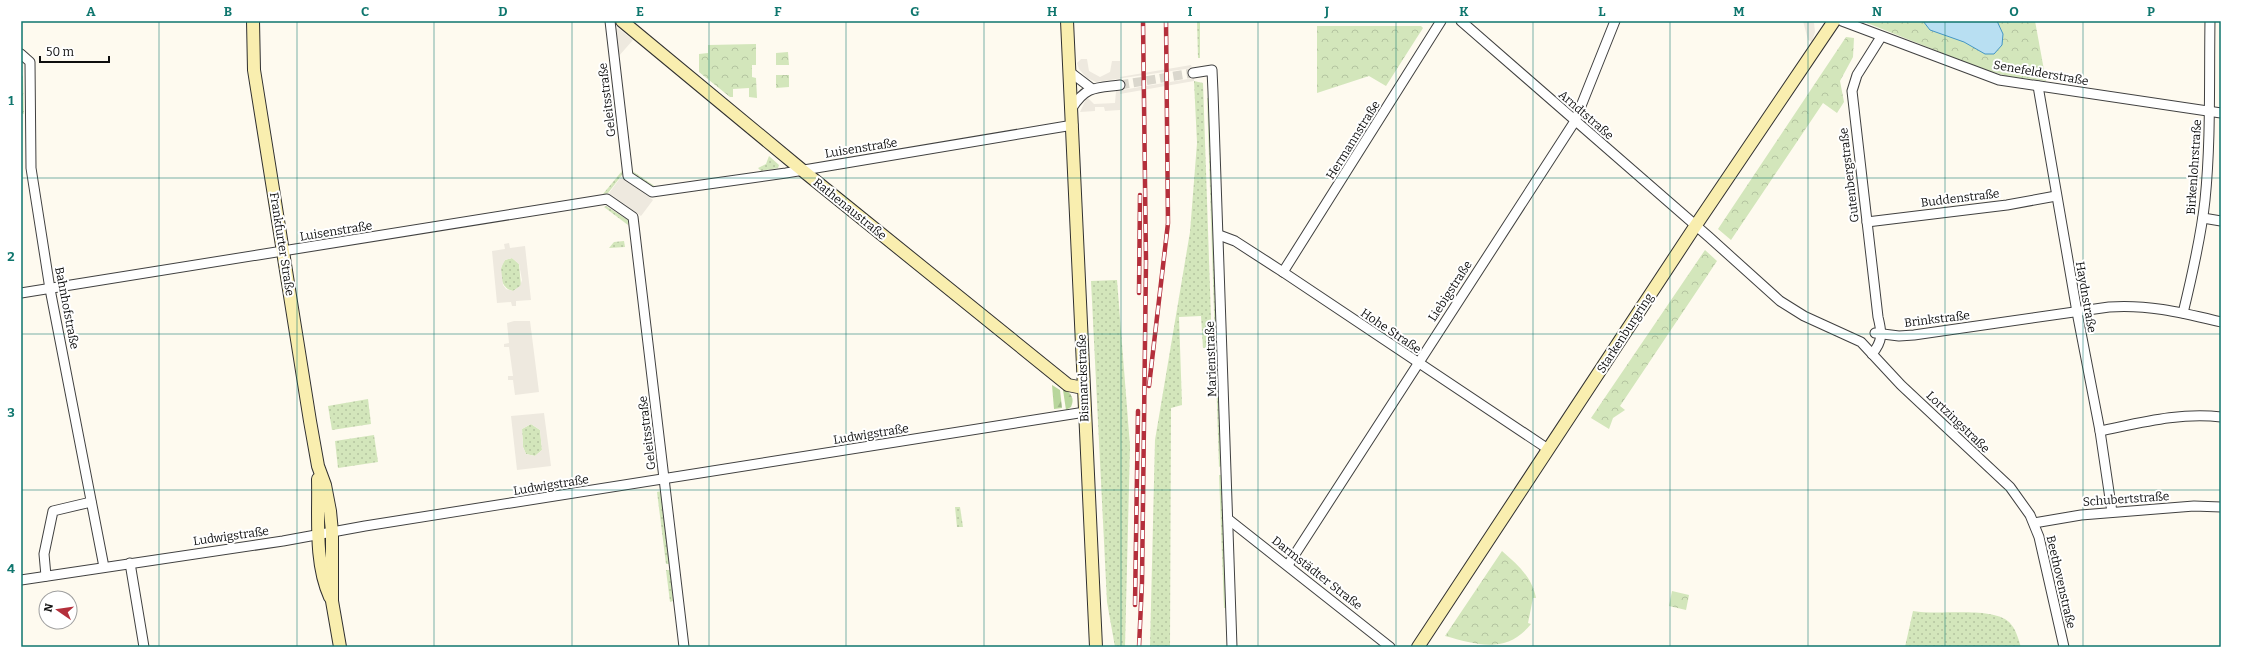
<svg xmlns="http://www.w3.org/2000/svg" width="2242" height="668" font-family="Bitter,serif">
  <defs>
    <pattern id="grass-dots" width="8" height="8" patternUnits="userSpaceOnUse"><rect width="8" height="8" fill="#d3e6bb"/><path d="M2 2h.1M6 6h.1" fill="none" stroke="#b4c4a0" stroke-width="1.8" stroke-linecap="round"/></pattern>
    <pattern id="forest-firs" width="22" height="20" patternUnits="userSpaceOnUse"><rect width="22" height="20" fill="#b8d69c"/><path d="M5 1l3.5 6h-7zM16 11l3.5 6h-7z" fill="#9db685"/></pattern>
    <pattern id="park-crowns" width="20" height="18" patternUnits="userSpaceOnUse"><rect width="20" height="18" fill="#d3e6bb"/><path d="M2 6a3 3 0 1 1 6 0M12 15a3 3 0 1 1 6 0" fill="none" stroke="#b4c4a0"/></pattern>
  </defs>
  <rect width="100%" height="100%" fill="#fefaef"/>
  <g fill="url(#grass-dots)">
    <polygon points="1197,21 1200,21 1200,58 1198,58"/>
    <polygon points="1194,81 1203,83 1212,348 1203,348 1201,316 1179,317 1182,405 1171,408 1170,647 1150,647 1155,440 1190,232 1197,143"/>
    <polygon points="1207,98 1209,98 1221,466 1219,467"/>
    <polygon points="769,156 779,165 778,168 761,171 758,168 766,164"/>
    <polygon points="631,170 656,187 651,188 633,176"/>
    <polygon points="622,171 622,175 608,193 603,194"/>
    <polygon points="606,206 628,220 628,225 604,207"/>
    <polygon points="624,241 625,247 609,248 614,242"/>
    <path d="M512 258 519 264 521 286 513 291C500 289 497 269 505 260Z"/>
    <polygon points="1117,280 1130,446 1125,647 1115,647 1107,602 1091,281"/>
    <polygon points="368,399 371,424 332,430 328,406"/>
    <polygon points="531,424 540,430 542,450 535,456 526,454 523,447 522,429"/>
    <polygon points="374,435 378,462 338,468 335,441"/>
    <polygon points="1219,475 1222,475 1227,608 1224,608"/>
    <polygon points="661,491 669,564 666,564 657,492"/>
    <polygon points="955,507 960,507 963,527 957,527"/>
    <polygon points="666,570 670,570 673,601 670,602"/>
    <path d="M1913 611C1938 616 1991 606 2009 622 2016 629 2018 638 2021 647H1905Z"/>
  </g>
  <g fill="url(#forest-firs)">
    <polygon points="1052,385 1060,390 1062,408 1054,409"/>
    <path d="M1064 388C1071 394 1075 398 1071 407L1066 410 1063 390Z"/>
  </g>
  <g fill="url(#park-crowns)">
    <polygon points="1862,21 2035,21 2046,81 2011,77 1985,70"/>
    <polygon points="1317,26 1421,26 1423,28 1386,86 1369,76 1317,93"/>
    <polygon points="1846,37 1854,38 1853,57 1840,81 1844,102 1837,113 1823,103 1731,240 1718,229"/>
    <polygon points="756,44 756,65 752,65 752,77 756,78 757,98 749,97 749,88 733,89 733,97 730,97 699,72 699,54 708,53 708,45"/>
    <polygon points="788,52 789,65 776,65 776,53"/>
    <polygon points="21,71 23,78 24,114 21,113"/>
    <polygon points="776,75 789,75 789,87 776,88"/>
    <polygon points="1705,250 1717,261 1620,406 1625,410 1613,418 1609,429 1591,418"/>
    <path d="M1502 551C1518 565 1532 577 1536 598H1533L1528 623 1531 624C1507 654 1478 645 1445 636Z"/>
    <polygon points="1672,591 1689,595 1686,610 1669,606"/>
  </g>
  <g fill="#eee9df" fill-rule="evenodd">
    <polygon points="1803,21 1814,23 1815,32 1812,42 1808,40"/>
    <polygon points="618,28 633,40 618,57 615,29"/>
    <polygon points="1081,59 1087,59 1089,71 1100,77 1110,72 1112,61 1120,61 1120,77 1191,65 1192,68 1096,82 1087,78 1079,69 1077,63"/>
    <polygon points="1194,78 1194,81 1120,94 1120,110 1105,111 1104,107 1095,107 1095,111 1080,112 1087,97 1094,104 1115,103 1116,91"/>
    <polygon points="621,177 653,200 641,216 609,193"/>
    <path d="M509 243 510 248 525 246 531 300 516 301V306H512L511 302 497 303 492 251 505 249 504 244ZM512 258 519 264 522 280 520 286 513 291 506 289 503 285 501 268 505 260Z"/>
    <polygon points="514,321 530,321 539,392 515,395 513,380 508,380 508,376 513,376 509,347 504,347 504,344 509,343 507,323"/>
    <path d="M544 413 551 466 517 470 511 416ZM531 424 540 430 542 450 535 456 526 454 523 447 522 429Z"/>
  </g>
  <polygon fill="#b8dff2" stroke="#4496c4" points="1923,21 1997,21 2003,34 2002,45 1994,54 1985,54 1964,42 1930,30"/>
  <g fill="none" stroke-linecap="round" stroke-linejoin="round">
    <polyline stroke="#dad7cd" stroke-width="9" stroke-dasharray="9 4.5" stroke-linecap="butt" points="1120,85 1193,73"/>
    <g stroke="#414141" stroke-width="11">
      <g id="street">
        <polyline points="610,21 628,176 652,192 786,173 1073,125"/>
        <polyline points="1461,21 1709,237 1780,301 1804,316 1861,342 1901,385 2010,487 2030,515 2039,537 2064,647"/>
        <polyline points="1842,21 1999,80 2221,113"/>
        <polyline points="21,54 30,62 31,168 50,289 104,567"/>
        <polyline points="1070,72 1091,88"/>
        <polyline points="1193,73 1212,70 1213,92 1232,647"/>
        <polyline points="2038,86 2077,312 2100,431 2112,512"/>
        <path d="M1072 108C1086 86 1095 88 1120 85"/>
        <polyline points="2203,218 2221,221"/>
        <polyline points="1867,222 2007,205 2056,196"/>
        <polyline points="1219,235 1235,241 1283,272 1548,449"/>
        <polyline points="1283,272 1441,21"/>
        <polyline points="21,293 607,199 633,217 684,647"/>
        <path d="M2183 313C2192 276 2201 238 2205 200 2211 141 2209 81 2210 21"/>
        <path d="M1875 333 1899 336 1914 335 2109 307C2148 304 2183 313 2221 322"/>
        <path d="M1872 354C1883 341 1882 333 1878 317L1852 91 1857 75 1881 37"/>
        <path d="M2100 431C2140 423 2180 412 2221 417"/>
        <polyline points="1228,519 1390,647"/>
        <polyline points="2034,523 2081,515 2194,506 2221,507"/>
        <polyline points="130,563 144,647"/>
        <polyline points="1288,565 1575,121 1615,21"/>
        <polyline points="46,576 44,554 53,511 91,502"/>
        <polyline points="21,580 283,541 365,526 1085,412"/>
      </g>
    </g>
    <g stroke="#303030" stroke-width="14">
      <g id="secondary">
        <polyline points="253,21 254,70 310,421 318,466 325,485 330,511 332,532 332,601 340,647"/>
        <polyline points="622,21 802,170 1068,385 1083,388"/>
        <polyline points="1067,21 1096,647"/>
        <path d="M318 479C319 516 314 562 330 597"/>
        <polyline points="1418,647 1696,225 1834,21"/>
      </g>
    </g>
    <use href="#street" stroke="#fff" stroke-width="9"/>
    <use href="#secondary" stroke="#f9eeaf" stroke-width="12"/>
    <g stroke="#b42f3b" stroke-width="4.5">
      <g id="rail">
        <polyline points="1139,293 1140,195"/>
        <polyline points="1149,386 1168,223 1166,21"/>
        <polyline points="1135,605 1138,411"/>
        <polyline points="1139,647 1142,582 1146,262 1143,21"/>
      </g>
    </g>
    <use href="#rail" stroke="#fff" stroke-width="3" stroke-dasharray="9" stroke-linecap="butt"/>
  </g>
  <path fill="none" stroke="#0f766e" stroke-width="1" stroke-opacity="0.55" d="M159 21V647M297 21V647M434 21V647M572 21V647M709 21V647M846 21V647M984 21V647M1121 21V647M1258 21V647M1396 21V647M1533 21V647M1670 21V647M1808 21V647M1945 21V647M2083 21V647M21 178H2221M21 334H2221M21 490H2221"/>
  <g text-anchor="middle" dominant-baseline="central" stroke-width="4" stroke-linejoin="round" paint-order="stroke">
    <g font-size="12" fill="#0e0e0e" stroke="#fff">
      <text transform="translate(2041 73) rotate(10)">Senefelderstraße</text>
      <text transform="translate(607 100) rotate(-97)">Geleitsstraße</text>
      <text transform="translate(1586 115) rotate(41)">Arndtstraße</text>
      <text transform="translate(1353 140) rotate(-58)">Hermannstraße</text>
      <text transform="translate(861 148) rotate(-9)">Luisenstraße</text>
      <text transform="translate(2194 167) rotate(-86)">Birkenlohrstraße</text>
      <text transform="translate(1849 175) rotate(-97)">Gutenbergstraße</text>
      <text transform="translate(1960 198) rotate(-7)">Buddenstraße</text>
      <text transform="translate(850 209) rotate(39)">Rathenaustraße</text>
      <text transform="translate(336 231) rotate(-9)">Luisenstraße</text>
      <text transform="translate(282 244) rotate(81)">Frankfurter Straße</text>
      <text transform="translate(1450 291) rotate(-57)">Liebigstraße</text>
      <text transform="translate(2086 297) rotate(80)">Haydnstraße</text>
      <text transform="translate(67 308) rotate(79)">Bahnhofstraße</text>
      <text transform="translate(1937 319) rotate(-7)">Brinkstraße</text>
      <text transform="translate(1391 331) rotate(34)">Hohe Straße</text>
      <text transform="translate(1625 333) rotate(-57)">Starkenburgring</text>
      <text transform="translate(1211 359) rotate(-92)">Marienstraße</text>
      <text transform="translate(1083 378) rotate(-92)">Bismarckstraße</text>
      <text transform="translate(1958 422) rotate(44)">Lortzingstraße</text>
      <text transform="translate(647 433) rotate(-97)">Geleitsstraße</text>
      <text transform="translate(871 434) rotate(-9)">Ludwigstraße</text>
      <text transform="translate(551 485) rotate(-9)">Ludwigstraße</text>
      <text transform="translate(2126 499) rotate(-4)">Schubertstraße</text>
      <text transform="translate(231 536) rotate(-8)">Ludwigstraße</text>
      <text transform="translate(1317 573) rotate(38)">Darmstädter Straße</text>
      <text transform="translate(2061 582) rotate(77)">Beethovenstraße</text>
    </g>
  </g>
  <rect width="2242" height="668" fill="none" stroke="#ffffff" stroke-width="44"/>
  <g transform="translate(58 610) rotate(283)"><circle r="19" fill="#ffffff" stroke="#9f9f9f"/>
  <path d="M0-3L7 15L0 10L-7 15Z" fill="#b42f3b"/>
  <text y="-6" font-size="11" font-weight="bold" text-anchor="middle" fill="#0e0e0e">N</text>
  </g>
  <path d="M40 56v6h69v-6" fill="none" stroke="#0e0e0e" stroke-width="2"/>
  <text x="46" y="56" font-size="12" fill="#0e0e0e" stroke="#ffffff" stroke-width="3" paint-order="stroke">50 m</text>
  <rect x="22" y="22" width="2198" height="624" fill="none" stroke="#0f766e" stroke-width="1.5"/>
  <g font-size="13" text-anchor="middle" font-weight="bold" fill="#0f766e">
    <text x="91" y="16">A</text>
    <text x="228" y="16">B</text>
    <text x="365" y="16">C</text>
    <text x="503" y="16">D</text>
    <text x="640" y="16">E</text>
    <text x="778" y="16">F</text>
    <text x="915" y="16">G</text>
    <text x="1052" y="16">H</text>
    <text x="1190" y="16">I</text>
    <text x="1327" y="16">J</text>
    <text x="1464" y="16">K</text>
    <text x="1602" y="16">L</text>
    <text x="1739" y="16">M</text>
    <text x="1877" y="16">N</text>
    <text x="2014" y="16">O</text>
    <text x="2151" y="16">P</text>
    <text x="11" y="105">1</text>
    <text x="11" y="261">2</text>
    <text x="11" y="417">3</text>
    <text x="11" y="573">4</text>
  </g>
</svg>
